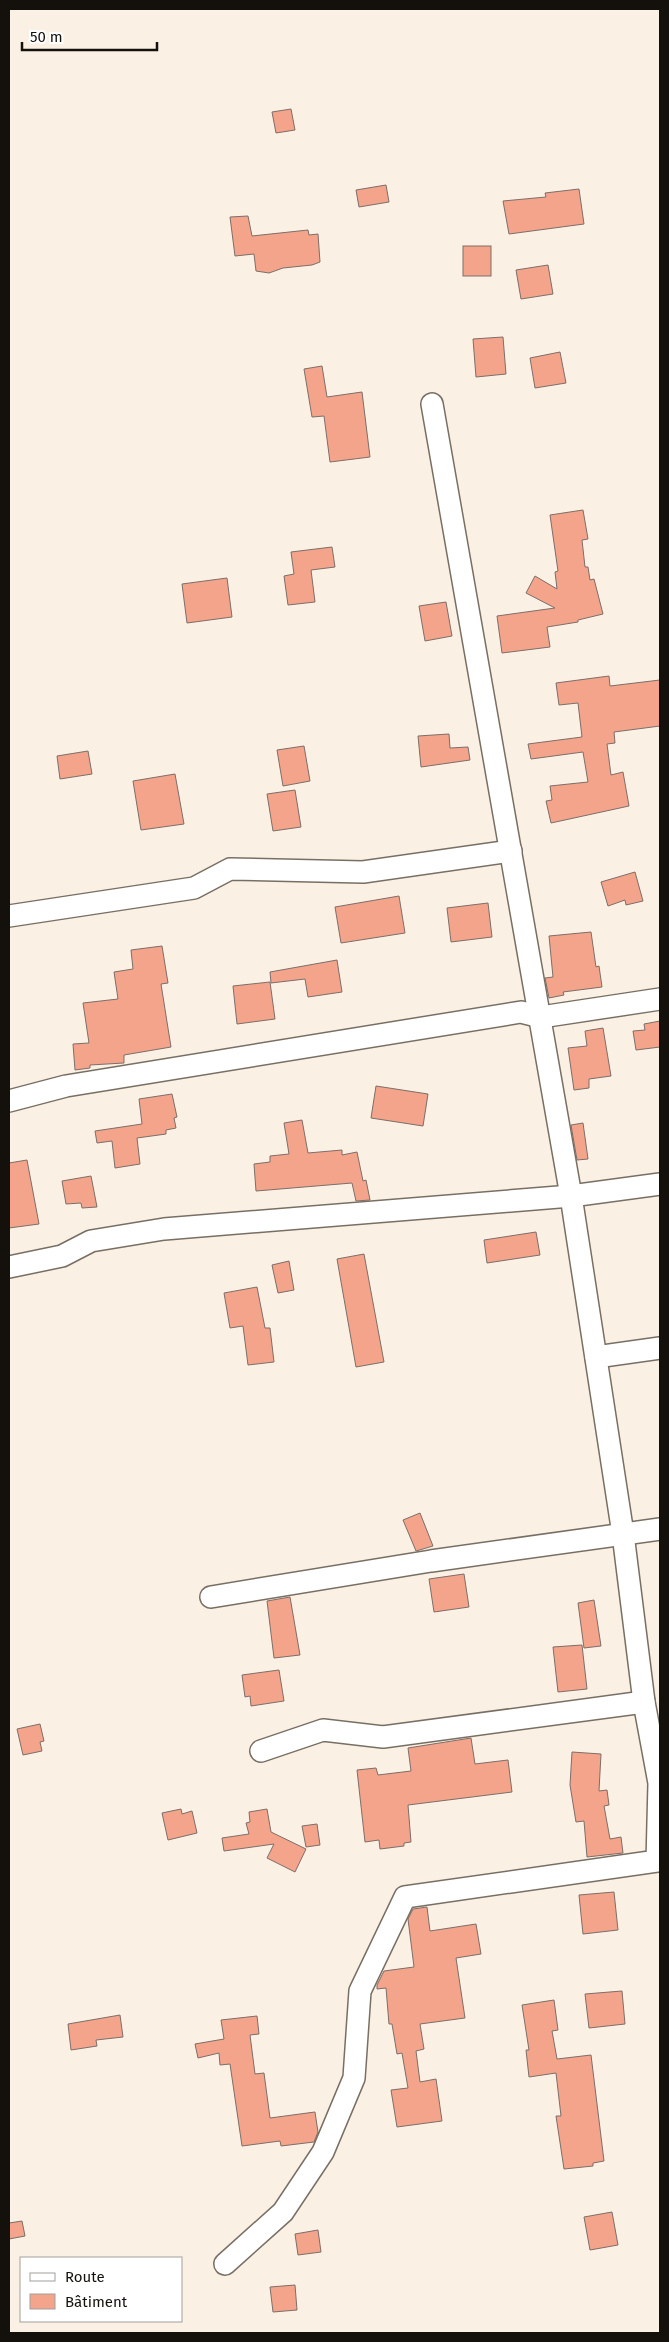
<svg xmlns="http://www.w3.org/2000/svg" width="669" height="2342" font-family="'Fira Sans',sans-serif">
  <rect width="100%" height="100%" fill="#fbf0e4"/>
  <g fill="#f3a48a" stroke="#7d6e69">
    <polygon points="291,109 295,130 276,133 272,112"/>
    <polygon points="386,185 389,202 359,207 356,190"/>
    <polygon points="579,189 584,224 509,234 503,201 546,197 545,193"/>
    <polygon points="248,216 252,236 308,230 309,235 318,234 320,262 312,265 283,268 269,273 256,271 254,254 235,256 230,217"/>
    <rect x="463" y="246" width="28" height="30"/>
    <polygon points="548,265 553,294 521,299 516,270"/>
    <polygon points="503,337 506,374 476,377 473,339"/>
    <polygon points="560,352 566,383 535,388 530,358"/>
    <polygon points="322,366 327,397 362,392 370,457 330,462 324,416 312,417 304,369"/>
    <polygon points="583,510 588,539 582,540 585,567 588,567 590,580 594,579 603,614 578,620 578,622 547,627 550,647 502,653 497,616 555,608 526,593 535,576 557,589 555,572 558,571 550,515"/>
    <polygon points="332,547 335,567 311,570 315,602 288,605 284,576 294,574 291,552"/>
    <polygon points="227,578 232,617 187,623 182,584"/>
    <polygon points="446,602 452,636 425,641 419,606"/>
    <polygon points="609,676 610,686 660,680 660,726 614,732 615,743 607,744 611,775 623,772 629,806 551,823 546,801 552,800 550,786 588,782 583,752 531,759 528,744 582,737 578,703 559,705 556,683"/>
    <polygon points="449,734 450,748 468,747 470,760 421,767 418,736"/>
    <polygon points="304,746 310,781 283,786 277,750"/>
    <polygon points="88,751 92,774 60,779 57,756"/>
    <polygon points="175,774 184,824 141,830 133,781"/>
    <polygon points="295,790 301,827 273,831 267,794"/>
    <polygon points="635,872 643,901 626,905 625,900 608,906 601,882"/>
    <polygon points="399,896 405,933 341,943 335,907"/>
    <polygon points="488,903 492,937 451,942 447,908"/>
    <polygon points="591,932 596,967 599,966 602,987 563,992 564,995 549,998 545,978 553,977 549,936"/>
    <polygon points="162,946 168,983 161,984 171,1047 124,1055 124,1063 90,1065 90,1068 75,1070 73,1044 89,1043 83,1003 118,999 114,972 133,969 131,950"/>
    <polygon points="337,960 342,992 308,997 305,979 271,983 270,972"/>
    <polygon points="270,982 275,1019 237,1024 233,986"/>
    <polygon points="660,1021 660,1047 636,1050 633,1031 645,1030 644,1024"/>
    <polygon points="603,1028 611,1076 589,1079 589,1088 574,1090 568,1048 587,1046 585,1031"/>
    <polygon points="376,1086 428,1094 423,1126 371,1118"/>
    <polygon points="172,1094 177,1117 174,1118 176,1128 166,1130 166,1134 137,1138 140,1164 115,1168 112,1141 97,1143 95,1131 142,1124 139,1099"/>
    <polygon points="302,1120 308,1153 342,1150 342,1155 357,1152 363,1181 366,1180 370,1200 356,1201 352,1183 256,1191 254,1164 270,1162 270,1156 289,1154 284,1123"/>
    <polygon points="583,1123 588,1159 577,1160 571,1125"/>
    <polygon points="27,1160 39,1224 9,1228 9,1163"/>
    <polygon points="91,1176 97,1207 82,1208 81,1203 66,1204 62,1181"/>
    <polygon points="536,1232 540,1255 487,1263 484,1240"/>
    <polygon points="364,1254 384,1362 356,1367 337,1259"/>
    <polygon points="289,1261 294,1290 278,1293 272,1265"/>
    <polygon points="257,1287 265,1328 270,1328 274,1362 248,1365 243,1326 230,1328 224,1293"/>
    <polygon points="420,1513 433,1546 416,1551 403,1520"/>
    <polygon points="464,1574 469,1607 434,1612 429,1579"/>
    <polygon points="290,1597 300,1655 274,1658 267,1601"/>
    <polygon points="594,1600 601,1646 584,1648 578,1603"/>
    <polygon points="582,1645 587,1689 558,1692 553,1647"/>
    <polygon points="279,1670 284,1701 251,1706 250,1696 245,1697 242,1675"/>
    <polygon points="40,1724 44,1741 40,1742 42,1751 23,1755 17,1729"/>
    <polygon points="471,1738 475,1764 508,1760 512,1792 408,1805 411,1842 404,1843 404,1846 380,1849 379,1840 365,1842 357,1770 376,1768 378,1775 411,1771 408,1748"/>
    <polygon points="572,1752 601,1754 599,1791 607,1790 609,1805 604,1806 610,1839 621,1837 623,1853 587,1857 584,1821 576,1822 570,1785"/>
    <polygon points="181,1809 182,1814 192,1811 197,1833 168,1840 162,1813"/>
    <polygon points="267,1809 271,1832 306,1849 295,1872 267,1858 274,1844 224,1851 222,1838 249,1834 246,1823 250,1822 249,1812"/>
    <polygon points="317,1824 320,1845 306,1847 302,1826"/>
    <polygon points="614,1892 618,1930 583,1934 579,1895"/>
    <polygon points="427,1907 430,1931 476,1924 481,1954 456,1958 465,2018 420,2024 424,2049 416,2051 420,2082 436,2079 442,2121 397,2127 391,2090 408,2088 402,2053 397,2054 392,2024 389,2024 386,1988 377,1989 377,1985 384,1971 414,1967 408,1919 413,1909"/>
    <polygon points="622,1991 625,2024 589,2028 585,1994"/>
    <polygon points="554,2000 558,2030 552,2031 557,2059 591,2055 604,2161 593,2163 593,2166 564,2169 556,2116 561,2116 556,2073 529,2077 526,2050 529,2050 522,2005"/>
    <polygon points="120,2015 123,2037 96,2040 97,2046 71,2050 68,2024"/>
    <polygon points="257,2016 259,2034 250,2035 255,2074 264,2073 270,2118 315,2112 318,2132 314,2142 281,2146 280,2141 242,2146 230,2064 220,2065 219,2053 198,2058 195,2044 224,2039 221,2020"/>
    <polygon points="612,2212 618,2245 590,2250 584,2217"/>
    <polygon points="22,2221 25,2236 9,2239 9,2223"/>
    <polygon points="318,2230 321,2252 298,2255 295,2234"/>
    <polygon points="295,2285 297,2310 273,2312 270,2287"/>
  </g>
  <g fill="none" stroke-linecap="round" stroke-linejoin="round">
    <g stroke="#786f64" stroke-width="24">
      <g id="minor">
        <polyline points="9,916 194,888 230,869 363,872 511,851"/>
        <polyline points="9,1101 66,1086 521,1012 541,1017 660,999"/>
        <polyline points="9,1267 62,1256 91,1241 164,1229 571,1196 660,1184"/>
        <polyline points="596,1357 660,1348"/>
        <polyline points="211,1597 431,1561 660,1529"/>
        <polyline points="261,1751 323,1730 383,1737 644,1702"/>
        <polyline points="225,2264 283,2212 323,2152 354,2078 360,1991 405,1897 657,1861 659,1783 644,1702 623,1534 571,1196 432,404"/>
      </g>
    </g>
    <use href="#minor" stroke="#fff" stroke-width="21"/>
  </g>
  <rect width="669" height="2342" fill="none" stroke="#14100c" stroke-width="20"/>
  <rect x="20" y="2257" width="162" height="65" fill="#ffffff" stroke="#a19f9e"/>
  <rect x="30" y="2273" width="25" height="8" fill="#ffffff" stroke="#a19f9e"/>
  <text x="65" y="2282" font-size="15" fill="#14100c">Route</text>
  <rect x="30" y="2294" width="25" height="15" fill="#f3a48a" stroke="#a19f9e"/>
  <text x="65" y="2307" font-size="15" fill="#14100c">Bâtiment</text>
  <path d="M22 42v8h135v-8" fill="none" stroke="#14100c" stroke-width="2.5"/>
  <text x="30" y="42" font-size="15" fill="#14100c" stroke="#ffffff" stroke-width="4" paint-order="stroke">50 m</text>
</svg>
